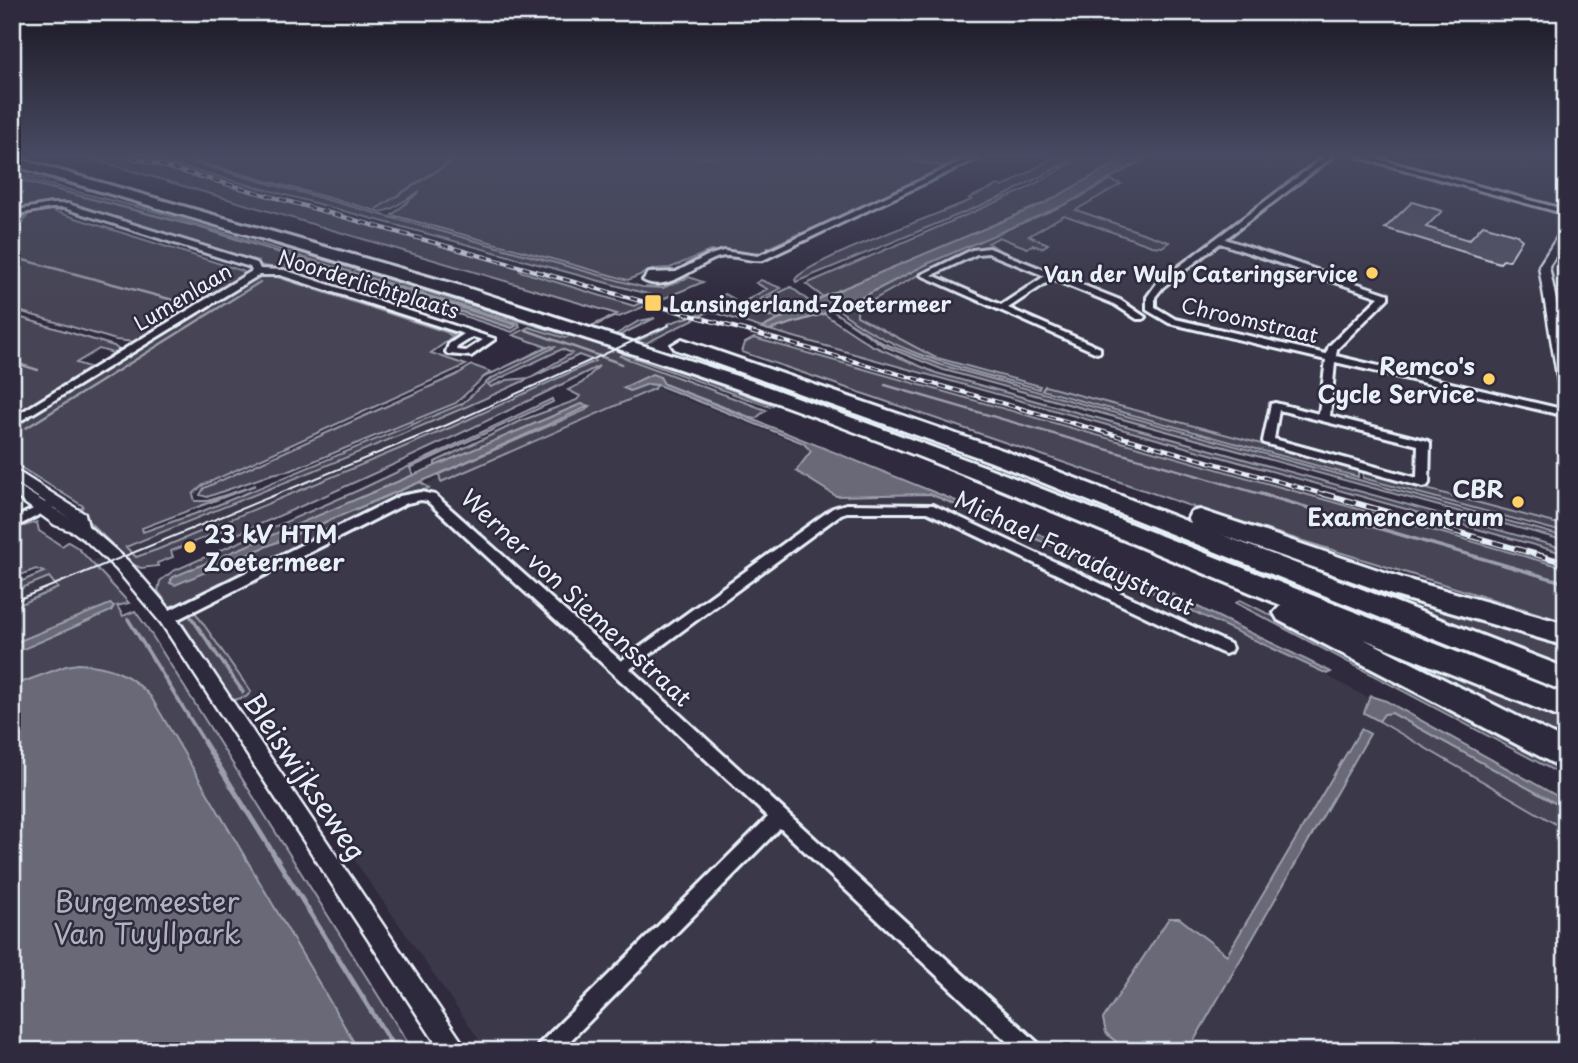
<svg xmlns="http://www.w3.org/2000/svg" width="1578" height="1063" font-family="'Playpen Sans',sans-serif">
  <rect width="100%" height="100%" fill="#2f2a3d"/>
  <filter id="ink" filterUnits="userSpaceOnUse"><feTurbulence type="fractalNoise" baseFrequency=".0143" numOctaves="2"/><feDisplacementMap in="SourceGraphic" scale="14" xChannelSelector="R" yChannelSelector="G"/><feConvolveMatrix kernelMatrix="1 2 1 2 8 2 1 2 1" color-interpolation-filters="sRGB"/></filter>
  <g filter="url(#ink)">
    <g fill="#3b3749">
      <polygon points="1147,157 1566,157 1566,524 1548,525 930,357 841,310 950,256 1081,198"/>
      <polygon points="650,385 974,513 1300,661 1566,805 1566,1051 487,1051 176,604 367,515 438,478"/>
      <polygon points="473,404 484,413 158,549 134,555 58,586 58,589 12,607 12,592 126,548 125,546 171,527 370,448"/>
    </g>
    <g fill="#464455" stroke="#979aa6" stroke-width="2" fill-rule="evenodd">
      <path d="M85 157H127L522 269 520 271 634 306 655 296 146 157H173L642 287 663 288 689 277 703 282 619 317 616 316 576 334 601 343 639 321 655 318 604 343 620 349 669 326 668 324C682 317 700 317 712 306 717 302 718 298 725 294L734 299 719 307 729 310 767 289 756 283 761 280 781 288 762 298 748 310 779 319 754 308 768 298 791 287 810 302 762 328 710 311 628 352 773 405 770 407 623 354 620 356 766 410 755 419 664 384 660 377 627 390 648 384 658 385 654 389 441 482 439 474 586 410 589 406 581 404 435 466V462L523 420 577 400 580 396 568 390 582 383 599 366C477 427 354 484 228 538L224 530 171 551 173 557 157 563 158 566 141 568 132 564 79 512 83 506 12 462V426L255 279 251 280 268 274 281 275 459 333V338L448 331 282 276 271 275 446 332 453 337 431 353 466 365 203 485 193 494 195 501H207L256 485 142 528 143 532 203 511 462 404 490 379 555 347 551 346 484 377 456 403 292 470 272 474 207 497 200 495 204 488 456 375 472 365 491 372 482 378 547 347 513 335 529 327 565 338 569 336 201 222 66 184 12 173V166L169 210 574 334 617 314ZM562 349 572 353 529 378 507 380 491 387 488 384ZM579 355 595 361 452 427 159 549 136 557 126 547C276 485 432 426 579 355Z"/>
      <polygon points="179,157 457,157 376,209 460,157 962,157 944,165 901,159 944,167 971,157 803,235 800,233 768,248 771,250 755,256 732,251 710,251 670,268 654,269 628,280 392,215 420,191 391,209 381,212"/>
      <path d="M1055 157H1077L1006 195 796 282 795 280C800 264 946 211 971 200L969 198 998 185 1003 187Z"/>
      <polygon points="1082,157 1127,157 1045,203 823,297 806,284 1022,191"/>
      <path d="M12 175 157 212 519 323 520 327 512 332 312 266 287 270 264 266 69 204H52L12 212ZM298 257 326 265 516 325 512 328 299 260 286 265Z"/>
      <path d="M1110 180 1121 184 1076 210 1169 242 1162 247 1152 246 1064 215 1029 236 1048 244 1042 248 1032 245 1027 248 999 237 988 243 995 247 975 250 929 269 857 309V316L934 357 1040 386 1039 389C970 370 895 356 838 309L929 263 1079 198Z"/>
      <polygon points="47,209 243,271 245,274 135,342 116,340 12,309 12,216"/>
      <polygon points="834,312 883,343 941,365 1566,537 1566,541 944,370 884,346"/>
      <polygon points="824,314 871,345 936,373 1566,549 1566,554 769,330"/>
      <polygon points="12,315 114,346 120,351 109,358 113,353 99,349 76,363 92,368 23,410 12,413"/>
      <polygon points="754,338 1566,568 1566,622 1196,508 742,352 745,343"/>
      <polygon points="1045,386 1358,470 1358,477 1042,390"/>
      <polygon points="552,399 553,402 410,468 413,475 170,580 305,531 420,482 429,488 352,518 181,605 169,606 158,591 160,581 173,571 359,490"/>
      <polygon points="1363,472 1566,526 1566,533 1363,478"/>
      <polygon points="37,522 39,531 62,546 68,542 78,548 129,603 117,606 123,616 135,611 148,629 413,1051 12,1051 12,608 58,588 49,577 12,592 12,585 44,572 36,569 12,578 12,530 22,524 24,526"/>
      <polygon points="334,538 195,612 251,692 246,697 233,700 181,621 182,618"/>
      <polygon points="1278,555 1566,641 1566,666"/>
      <polygon points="1240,600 1432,695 1566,766 1566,777 1236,603"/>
      <polygon points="1331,627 1566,722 1566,739"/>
      <polygon points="1392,713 1566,809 1566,830 1379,721 1384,714"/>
    </g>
    <g fill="#696978" stroke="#9c9fab" stroke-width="2">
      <polygon points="1127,157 1148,157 1064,205 929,263 841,308 769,330 762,328 823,297 1045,203"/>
      <polygon points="297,257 326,265 517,325 512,328 299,260 285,266"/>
      <polygon points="652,374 660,377 664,384 1041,535 1137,577 1331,672 1327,674 1064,551 930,494 836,496 796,471 811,451 803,443 658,385 648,384 630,391 623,388"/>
      <polygon points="581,404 589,406 439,474 175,585 170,583 173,577"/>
      <polygon points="110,604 114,606 111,611 12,654 12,644"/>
      <path d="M78 664C109 665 131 674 151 697L359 1051H12V686L66 666Z"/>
      <polygon points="1370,696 1386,701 1566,801 1566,809 1392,713 1384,714 1379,721 1364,713"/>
      <polygon points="1361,729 1370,734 1188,1051 1127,1051 1106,1033 1103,1019 1169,918 1179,918 1227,955"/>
    </g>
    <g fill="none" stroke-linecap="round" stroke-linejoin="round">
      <g stroke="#9c9fab" stroke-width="2.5">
        <polyline points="12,178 199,227 300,259"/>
        <polyline points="12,219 27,216"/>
        <polyline points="12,239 28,214"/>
        <polyline points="12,257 192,305"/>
        <polyline points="526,330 622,364"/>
        <polyline points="12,362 38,370"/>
        <polyline points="885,385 1267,496"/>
        <polyline points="26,428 260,282"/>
      </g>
      <g stroke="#9c9fab" stroke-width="3.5">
        <polyline points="1261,494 1566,583"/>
        <polyline points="191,617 243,692"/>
        <polyline points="128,619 205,743"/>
      </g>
      <polyline stroke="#9c9fab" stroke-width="5" points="204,742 396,1051"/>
    </g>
    <polygon fill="#575565" stroke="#e8f1f8" stroke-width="2" points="1412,202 1442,211 1426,227 1469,240 1483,225 1517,235 1522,240 1509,261 1503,260 1500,263 1385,228"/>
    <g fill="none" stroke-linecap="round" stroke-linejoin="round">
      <g stroke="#e8f1f8" stroke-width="6">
        <g id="minor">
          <path d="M971 157H980L763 260C748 262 733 253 719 257 697 264 667 294 643 280L649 273 676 272 707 256 723 251 758 256Z"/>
          <path d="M1324 157H1332L1225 239 1388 294V298L1337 349 1336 356 1566 410V416L1335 362 1330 416 1428 441 1430 443 1429 483 1427 486 1423 487 1264 443 1263 441 1271 404 1275 403 1319 414 1326 360 1169 323 1147 310V297L1157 283ZM1220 243 1379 297 1329 346 1326 354 1175 319 1155 307V297L1163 287ZM1279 410 1418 445 1417 478 1274 439Z"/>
          <polygon points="1359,157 1371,157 1566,210 1566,214"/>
          <path d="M51 204H68L257 263 260 269 284 270 495 339 471 356 448 354 446 352 449 344 464 334 280 275H259L12 426V418L252 271 250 267 64 208H51L12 215V211ZM473 337 483 340 466 351 456 350 457 347Z"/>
          <path d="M989 248 1120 300 1145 317 1143 319H1137L1114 304 1052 279 1008 308 1100 348V352L1097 353 921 275 972 250ZM988 253 1045 276 1001 305 932 275 977 254Z"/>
          <polygon points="421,492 435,495 621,661 833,508 846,504 933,505 1230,644 1232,648 1230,652 1225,654 1220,652 927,512 847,512 841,514 630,669 1039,1044 1042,1051 1017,1051 780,828 560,1051 536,1051 539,1044 768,817 427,501 421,500 407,503 172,622 167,623 162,622 160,618 162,614 400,496"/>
          <polygon points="56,497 62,501 60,504 12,529 12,520"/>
        </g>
      </g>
      <g stroke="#e8f1f8" stroke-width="5">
        <g id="tertiary">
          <polygon points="1566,229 1566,240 1549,266 1566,351 1566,391 1559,387 1539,266 1562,230"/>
          <polygon points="12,468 85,514 88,526 128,561 173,613 468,1051 441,1051 161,623 116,569 86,541 74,532 55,525 12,494 12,482 69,518 12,480"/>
        </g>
      </g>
      <g stroke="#e8f1f8" stroke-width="6">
        <g id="motorway">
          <path d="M12 157 461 286 752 381 986 467 1566 695V720L1364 639 1566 741V770L1278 620 1274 613 1281 605C1100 531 920 452 735 388 496 306 254 236 12 165Z"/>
          <polygon points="682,339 1005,451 1191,523 1188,518 1191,512 1200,510 1405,579 1566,624 1566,646 1392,595 1222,535 1566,668 1566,692 989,461 675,349 672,345"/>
        </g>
      </g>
      <use href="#minor" fill="#2f2a3d" fill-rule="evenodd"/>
      <use href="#tertiary" fill="#2f2a3d" fill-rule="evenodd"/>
      <use href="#motorway" fill="#2f2a3d" fill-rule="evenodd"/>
      <polyline stroke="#e8f1f8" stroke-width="2" points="12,602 447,425 669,325"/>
      <g stroke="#e8f1f8" stroke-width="4.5">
        <polyline id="rail-far1" points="132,157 1330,496"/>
      </g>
      <g stroke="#e8f1f8" stroke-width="6">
        <polyline id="rail" points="1324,494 1566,563"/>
      </g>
      <use href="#rail-far1" stroke="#2f2a3d" stroke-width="2.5" stroke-dasharray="7" stroke-linecap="butt"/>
      <use href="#rail" stroke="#2f2a3d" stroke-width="3.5" stroke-dasharray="11" stroke-linecap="butt"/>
    </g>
  </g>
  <linearGradient id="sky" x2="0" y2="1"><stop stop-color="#1a1722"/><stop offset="0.51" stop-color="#474a62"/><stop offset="1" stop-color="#474a62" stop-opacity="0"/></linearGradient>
  <rect width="1578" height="306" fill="url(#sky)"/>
  <g fill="#ffd166" stroke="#2f2a3d" stroke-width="2.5">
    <circle cx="1372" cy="273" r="7"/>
    <rect x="644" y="294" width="18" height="18" rx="3.5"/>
    <circle cx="1489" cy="379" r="7"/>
    <circle cx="1518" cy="502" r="7"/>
    <circle cx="190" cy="547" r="7"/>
  </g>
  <g text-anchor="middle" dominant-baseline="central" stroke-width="5" stroke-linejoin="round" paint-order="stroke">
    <g font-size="21" font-weight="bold" fill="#e8f1f8" stroke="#2f2a3d" text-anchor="end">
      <text x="1358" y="273">Van der Wulp Cateringservice</text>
      <text x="669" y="303" text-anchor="start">Lansingerland-Zoetermeer</text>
    </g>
    <g font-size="21" fill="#e8f1f8" stroke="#2f2a3d">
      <text transform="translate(369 283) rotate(17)">Noorderlichtplaats</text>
      <text transform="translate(182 296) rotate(-31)">Lumenlaan</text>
      <text transform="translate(1250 319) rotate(13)">Chroomstraat</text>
    </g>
    <g font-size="24" font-weight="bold" fill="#e8f1f8" stroke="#2f2a3d" text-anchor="end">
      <text x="1475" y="365">Remco's<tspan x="1475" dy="28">Cycle Service</tspan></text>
      <text x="1504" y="488">CBR<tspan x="1504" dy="28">Examencentrum</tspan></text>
      <text x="204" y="533" text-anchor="start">23 kV HTM<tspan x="204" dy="28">Zoetermeer</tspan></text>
    </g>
    <g font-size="24" fill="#e8f1f8" stroke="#2f2a3d">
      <text transform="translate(1075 552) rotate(25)">Michael Faradaystraat</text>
      <text transform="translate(577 597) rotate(43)">Werner von Siemensstraat</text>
    </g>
    <g font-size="28" fill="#e8f1f8" stroke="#2f2a3d">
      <text transform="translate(306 776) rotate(56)">Bleiswijkseweg</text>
    </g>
    <g font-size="28" fill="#afb4bf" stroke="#2f2a3d">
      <text x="147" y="900">Burgemeester<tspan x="147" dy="32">Van Tuyllpark</tspan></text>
    </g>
  </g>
  <rect width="1578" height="1063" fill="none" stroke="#2f2a3d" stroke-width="42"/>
  <rect x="21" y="21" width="1536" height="1021" fill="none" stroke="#e8f1f8" stroke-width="2.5" filter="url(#ink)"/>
</svg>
